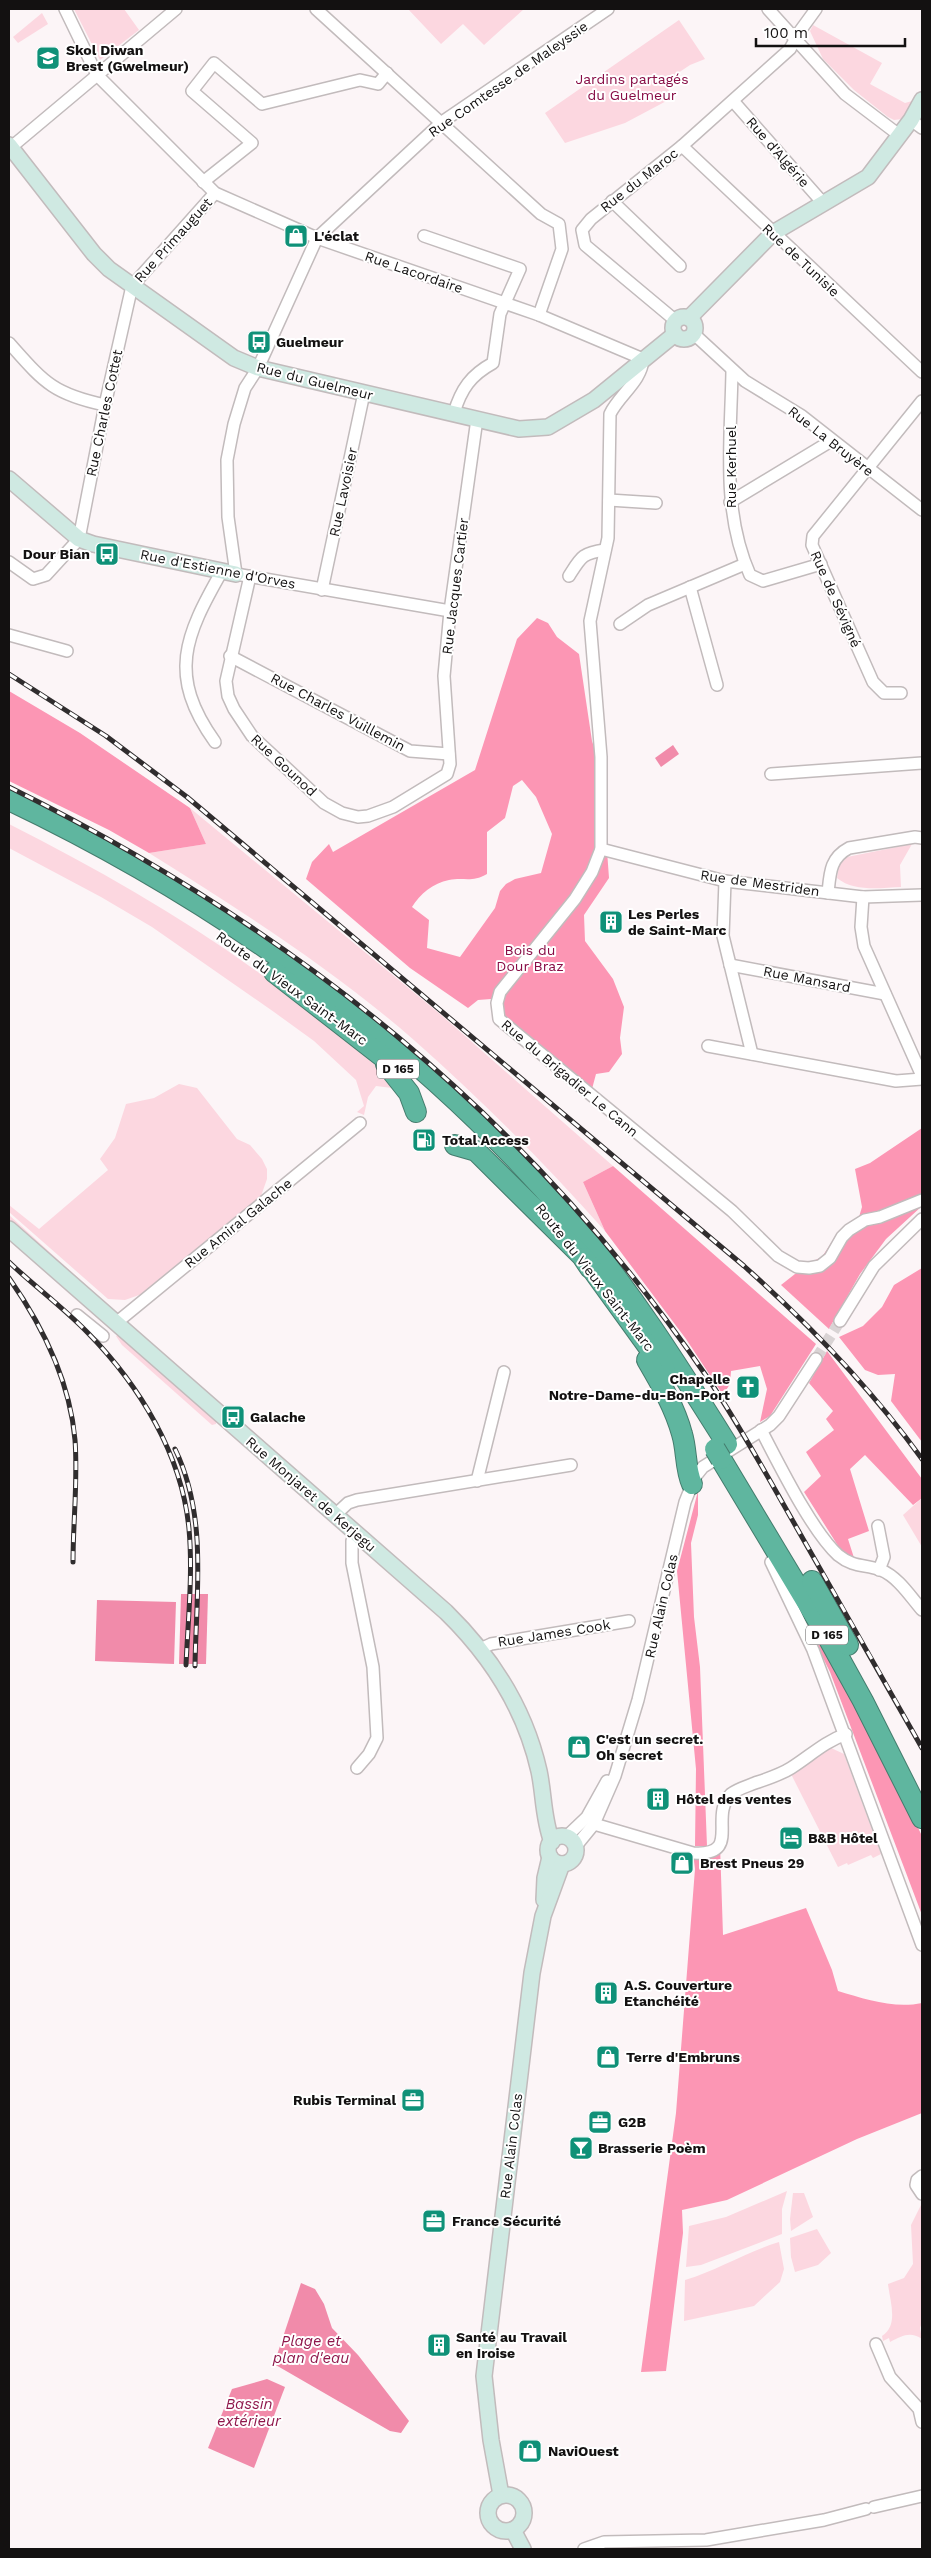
<svg xmlns="http://www.w3.org/2000/svg" width="931" height="2558" font-family="'Work Sans',sans-serif">
  <rect width="100%" height="100%" fill="#fcf5f7"/>
  <g fill="#fcd7e0">
    <polygon points="74,9 124,9 139,30 100,60"/>
    <polygon points="408,9 524,9 484,45 463,24 441,44"/>
    <polygon points="42,13 48,24 18,43 13,37"/>
    <polygon points="679,20 705,59 690,65 663,83 674,97 625,123 565,143 545,113"/>
    <polygon points="813,25 882,63 870,84 905,103 912,101 902,119 894,120 888,117 854,90 823,59 810,31"/>
    <path d="M190 808 440 1014 613 1166 583 1182 605 1231C545 1164 482 1100 415 1041 333 969 240 910 149 853L206 844Z"/>
    <path d="M9 824C130 885 245 954 348 1043 360 1053 389 1074 395 1086L392 1088 376 1086 368 1097 364 1115 357 1112 364 1106 356 1080 314 1041 274 1012 152 927 101 897 9 848Z"/>
    <path d="M912 844 900 865 901 887C880 888 854 892 837 878L839 865 847 857Z"/>
    <polygon points="179,1084 197,1088 237,1139 250,1145 262,1159 267,1169 267,1179 261,1196 142,1294 125,1300 108,1299 9,1212 9,1205 39,1229 108,1170 100,1159 115,1138 126,1104 154,1098"/>
    <polygon points="9,1215 88,1287 83,1287 9,1220"/>
    <polygon points="119,1335 216,1420 216,1424 212,1425 122,1345 116,1336"/>
    <polygon points="922,1498 922,1547 903,1515"/>
    <polygon points="829,1747 844,1754 881,1854 873,1858 871,1855 848,1865 847,1863 838,1867 791,1774"/>
    <polygon points="787,2191 782,2209 782,2234 701,2265 686,2267 689,2226 726,2217"/>
    <polygon points="793,2193 804,2193 813,2217 791,2231 790,2219"/>
    <path d="M922 2203V2322L920 2328 922 2339C910 2331 902 2336 890 2342L889 2338 883 2341 882 2336C899 2325 890 2302 888 2284L904 2278 913 2264 911 2225Z"/>
    <polygon points="817,2229 831,2253 818,2265 795,2272 791,2257 790,2238"/>
    <path d="M779 2242 784 2269 780 2282 754 2306 684 2321 685 2280C718 2270 746 2252 779 2242Z"/>
  </g>
  <g fill="#fc96b4" fill-rule="evenodd">
    <path d="M537 618 548 623 557 637 579 654 592 741 607 786 606 837 609 878 584 915 585 941 613 979 624 1007 620 1038 622 1054 609 1072 596 1074 592 1089 506 1021 491 999 478 1000 468 1008 410 968 306 879 312 862 329 844 333 852 475 770 517 639ZM522 780 536 797 552 834 541 873 515 879 506 884 500 891 495 908 460 957 427 948 429 920 412 907C420 894 433 883 449 880 465 877 471 883 487 874V832L505 818 513 786Z"/>
    <polygon points="9,691 80,733 190,808 206,844 149,853 109,830 9,781"/>
    <polygon points="922,1128 922,1206 886,1239 860,1274 829,1329 781,1285 809,1263 822,1257 839,1231 859,1217 862,1207 855,1169 870,1163"/>
    <polygon points="613,1166 816,1344 770,1416 760,1422 767,1389 760,1366 731,1371 730,1384 723,1395 686,1339 605,1231 583,1182"/>
    <polygon points="922,1268 922,1442 891,1401 895,1374 878,1375 865,1370 839,1337 863,1326 882,1307 894,1285"/>
    <polygon points="827,1351 922,1479 922,1498 913,1505 865,1455 850,1469 869,1531 848,1539 855,1561 840,1549 804,1492 821,1476 806,1452 834,1430 826,1419 833,1411 809,1383"/>
    <polygon points="698,1491 698,1515 691,1543 694,1617 700,1667 707,1846 695,1846 696,1769 677,1571"/>
    <polygon points="794,1592 876,1741 922,1836 922,1915 830,1672 791,1594"/>
    <path d="M720 1845 723 1935 806 1908 832 1970 838 1991C865 1999 894 2009 922 2003V2113L857 2139 727 2200 682 2210 683 2233 666 2371 641 2372 676 2113 695 1869 693 1853Z"/>
  </g>
  <g fill="#f18baa">
    <polygon points="673,745 679,754 661,767 655,758"/>
    <polygon points="181,1594 208,1594 206,1664 179,1664"/>
    <polygon points="97,1600 176,1602 174,1664 95,1661"/>
    <polygon points="301,2283 315,2289 324,2304 332,2328 358,2355 409,2421 401,2433 390,2431 274,2364"/>
    <polygon points="267,2379 285,2387 254,2468 208,2448 232,2389"/>
  </g>
  <g fill="none" stroke-linecap="round" stroke-linejoin="round">
    <polyline stroke="#d9d3d4" stroke-width="11" stroke-dasharray="11 5.5" stroke-linecap="butt" points="816,1359 840,1321"/>
    <g stroke="#c2bbbc" stroke-width="14">
      <g id="street">
        <path d="M65 9 97 75 215 193 317 238 539 315 643 359C642 381 619 395 610 414L608 538 590 621 601 757V849L592 872 575 899 500 992 497 1003 499 1019 732 1211 778 1256 797 1267 809 1268 820 1266 830 1258 842 1237 849 1230 865 1220 880 1217 922 1200"/>
        <polyline points="316,9 541,214 559,224 562,249 539,315"/>
        <polyline points="768,9 845,94 899,135"/>
        <polyline points="733,101 823,203"/>
        <polyline points="911,120 922,128"/>
        <polyline points="682,146 922,372"/>
        <polyline points="9,149 176,9"/>
        <polyline points="203,182 252,143 192,91 214,63 262,104 360,80 378,84 387,73"/>
        <polyline points="612,201 680,266"/>
        <path d="M424 236 520 269 500 314 493 363C471 375 461 389 454 413"/>
        <polyline points="676,321 585,245 582,230 591,219 682,146 790,49 800,31 816,9"/>
        <polyline points="694,334 745,381 802,416 922,510"/>
        <path d="M9 343C43 381 52 394 105 405"/>
        <path d="M732 371C731 440 721 510 750 575L763 581 821 564"/>
        <polyline points="609,500 656,503"/>
        <polyline points="730,502 831,441"/>
        <polyline points="9,562 33,579 46,575 79,539 105,405 132,286 215,193"/>
        <polyline points="250,576 226,681 228,696 234,709 252,736 324,803 342,813 358,817 368,816 393,807 447,774 450,764 444,676 450,611 477,419"/>
        <path d="M569 576C581 557 582 553 605 550"/>
        <polyline points="690,587 717,685"/>
        <polyline points="322,590 364,393"/>
        <polyline points="450,611 236,574 228,517 227,460 234,424 245,388 258,368 317,238 442,122 608,9"/>
        <polyline points="620,624 648,605 745,564"/>
        <polyline points="9,635 67,651"/>
        <polyline points="230,656 410,751 449,754"/>
        <polyline points="901,693 884,693 873,682 812,545 813,536 922,401"/>
        <path d="M215 742C167 675 185 636 222 571"/>
        <polyline points="771,774 922,763"/>
        <polyline points="601,849 725,881 863,897 922,895"/>
        <polyline points="725,881 723,936 752,1054"/>
        <path d="M828 893C830 873 830 858 849 848L915 837 922 838"/>
        <polyline points="863,897 861,927 864,946 922,1076"/>
        <polyline points="730,965 885,994"/>
        <polyline points="708,1046 896,1081 922,1079"/>
        <polyline points="77,1315 103,1336"/>
        <polyline points="840,1321 874,1266 922,1219"/>
        <polyline points="116,1323 360,1123"/>
        <path d="M761 1430C779 1464 811 1530 838 1555 854 1568 864 1564 881 1570 898 1577 910 1596 922 1610"/>
        <polyline points="477,1481 504,1372"/>
        <polyline points="335,1515 348,1503 357,1500 571,1465"/>
        <polyline points="878,1526 884,1557 879,1570"/>
        <polyline points="356,1533 352,1541 352,1563 373,1667 377,1738 369,1754 357,1768"/>
        <polyline points="771,1562 813,1650 922,1945"/>
        <polyline points="480,1649 491,1644 629,1621"/>
        <path d="M594 1824 693 1853C743 1856 708 1817 731 1794 737 1789 748 1786 755 1783 767 1779 780 1775 791 1768 810 1756 824 1742 846 1734"/>
        <polyline points="566,1837 587,1817 607,1781"/>
        <polyline points="576,1846 594,1824 615,1776 638,1700 685,1502 695,1477 703,1467 770,1425 779,1416 816,1359"/>
        <polyline points="922,2176 917,2180 916,2185 922,2194"/>
        <polyline points="876,2344 890,2377 919,2409 922,2422"/>
        <polyline points="874,2507 922,2496"/>
        <polyline points="584,2549 604,2542 706,2540 824,2520 866,2509"/>
      </g>
    </g>
    <g stroke="#c2bbbc" stroke-width="18">
      <g id="secondary">
        <polyline points="9,145 94,254 109,269 234,358 258,368 519,429 548,427 594,400 675,334"/>
        <circle cx="684" cy="328" r="11"/>
        <polyline points="689,318 773,233 868,177 911,120 922,100"/>
        <polyline points="9,479 79,539 93,544 236,574"/>
        <path d="M9 1229 446 1612C491 1656 525 1709 539 1771 544 1794 543 1819 552 1842"/>
        <circle cx="562" cy="1850" r="14"/>
        <polyline points="544,1900 545,1878 550,1857"/>
        <circle cx="506" cy="2513" r="18"/>
        <polyline points="501,2495 491,2440 484,2376 532,1973 543,1916 562,1864"/>
        <polyline points="513,2530 523,2549"/>
      </g>
    </g>
    <g stroke="#447c6d" stroke-width="22">
      <g id="highway">
        <path d="M9 800C219 900 417 1041 569 1218 629 1288 678 1366 727 1444"/>
        <polyline points="274,972 401,1071"/>
        <polyline points="386,1064 409,1093 416,1112"/>
        <polyline points="455,1145 476,1151 582,1256 590,1268"/>
        <polyline points="584,1258 665,1370"/>
        <path d="M647 1360C661 1384 675 1408 682 1434 687 1450 685 1469 692 1484"/>
        <polyline points="721,1459 826,1634 863,1701 922,1818"/>
        <polyline points="812,1581 848,1645"/>
      </g>
    </g>
    <use href="#street" stroke="#fff" stroke-width="11"/>
    <use href="#secondary" stroke="#cfe9e2" stroke-width="15"/>
    <use href="#highway" stroke="#5fb69f" stroke-width="20"/>
    <g stroke="#302d2e" stroke-width="5">
      <g id="rail">
        <path d="M9 674 106 736 187 797 744 1266C810 1325 870 1387 922 1459"/>
        <path d="M9 787C293 928 527 1114 707 1377 739 1424 766 1474 794 1523 837 1598 880 1673 922 1748"/>
        <path d="M9 1262C34 1286 63 1307 88 1333 139 1385 182 1454 189 1529 193 1573 188 1620 186 1665"/>
        <path d="M9 1278C42 1325 70 1382 75 1440 78 1480 73 1522 73 1562"/>
        <path d="M175 1449C208 1517 196 1593 195 1666"/>
      </g>
    </g>
    <use href="#rail" stroke="#fff" stroke-width="3" stroke-dasharray="9" stroke-linecap="butt"/>
    <g stroke="#447c6d" stroke-width="22" stroke-linecap="butt">
      <polyline id="highway-bridge" points="715,1449 721,1459"/>
    </g>
    <use href="#highway-bridge" stroke="#5fb69f" stroke-width="20"/>
  </g>
  <defs>
    <g id="school-square" transform="scale(1.25)"><rect x="-9" y="-9" width="18" height="18" rx="4" fill="#0f9178" stroke="#fff"/><path d="M0-5L7-2L0 1L-7-2ZM-4 1L0 2.5L4 1V4Q0 6-4 4Z" fill="#fff"/></g>
    <g id="shop-square" transform="scale(1.25)"><rect x="-9" y="-9" width="18" height="18" rx="4" fill="#0f9178" stroke="#fff"/><path d="M-5-2.5h2.3a2.7 3.5 0 0 1 5.4 0H5L5.5 6h-11ZM-1.5-2.5h3a1.5 2.3 0 0 0-3 0Z" fill="#fff"/></g>
    <g id="bus-square" transform="scale(1.25)"><rect x="-9" y="-9" width="18" height="18" rx="4" fill="#0f9178" stroke="#fff"/><path d="M-5-6H5V4H4V6H2V4H-2V6H-4V4H-5ZM-3.5-4V0h7V-4ZM-3.5 1.2v1.5H-2V1.2ZM2 1.2v1.5H3.5V1.2Z" fill="#fff"/></g>
    <g id="building-square" transform="scale(1.25)"><rect x="-9" y="-9" width="18" height="18" rx="4" fill="#0f9178" stroke="#fff"/><path d="M-4-6H4V6H1V3H-1V6H-4ZM-2.5-4.3h1.7v1.8h-1.7ZM.8-4.3h1.7v1.8H.8ZM-2.5-1h1.7V.8h-1.7ZM.8-1h1.7V.8H.8Z" fill="#fff"/></g>
    <g id="fuel-square" transform="scale(1.25)"><rect x="-9" y="-9" width="18" height="18" rx="4" fill="#0f9178" stroke="#fff"/><path d="M-5.5-6h7V0h2V4h1.3V-2.5L3-4.5l.8-.8L6-3V5H2.5V1h-1V6h-7ZM-4.2-4.7v3.2H.2V-4.7Z" fill="#fff"/></g>
    <g id="church-square" transform="scale(1.25)"><rect x="-9" y="-9" width="18" height="18" rx="4" fill="#0f9178" stroke="#fff"/><path d="M-1.2-6h2.4v3.5h3.3v2.4h-3.3V6h-2.4V-.1h-3.3v-2.4h3.3Z" fill="#fff"/></g>
    <g id="hotel-square" transform="scale(1.25)"><rect x="-9" y="-9" width="18" height="18" rx="4" fill="#0f9178" stroke="#fff"/><path d="M-6-4.5h1.5V1H6V5H4.5V3h-9V5H-6ZM-4 0a1.8 1.8 0 1 1 3.6 0ZM.5 0V-2.5h3Q6-2.5 6 0Z" fill="#fff"/></g>
    <g id="office-square" transform="scale(1.25)"><rect x="-9" y="-9" width="18" height="18" rx="4" fill="#0f9178" stroke="#fff"/><path d="M-6-3h4V-5.5h4V-3h4V5H-6ZM-1-4.5V-3h2v-1.5ZM-6 0V1H6V0Z" fill="#fff"/></g>
    <g id="bar-square" transform="scale(1.25)"><rect x="-9" y="-9" width="18" height="18" rx="4" fill="#0f9178" stroke="#fff"/><path d="M-6-5H6L.8 .8V4.5H3.5V6h-7V4.5H-.8V.8Z" fill="#fff"/></g>
  </defs>
  <g fill-rule="evenodd">
    <use href="#school-square" x="48" y="58"/>
    <use href="#shop-square" x="296" y="236"/>
    <use href="#bus-square" x="259" y="342"/>
    <use href="#bus-square" x="107" y="554"/>
    <use href="#building-square" x="611" y="922"/>
    <use href="#fuel-square" x="424" y="1140"/>
    <use href="#church-square" x="748" y="1387"/>
    <use href="#bus-square" x="233" y="1417"/>
    <use href="#shop-square" x="579" y="1747"/>
    <use href="#building-square" x="658" y="1799"/>
    <use href="#hotel-square" x="791" y="1838"/>
    <use href="#shop-square" x="682" y="1863"/>
    <use href="#building-square" x="606" y="1993"/>
    <use href="#shop-square" x="608" y="2057"/>
    <use href="#office-square" x="413" y="2100"/>
    <use href="#office-square" x="600" y="2122"/>
    <use href="#bar-square" x="581" y="2148"/>
    <use href="#office-square" x="434" y="2221"/>
    <use href="#building-square" x="439" y="2345"/>
    <use href="#shop-square" x="530" y="2451"/>
  </g>
  <g text-anchor="middle" dominant-baseline="central" stroke-width="4" stroke-linejoin="round" paint-order="stroke">
    <g fill="#fff" stroke="#5a5858" stroke-width="1">
      <rect x="377" y="1059.5" width="42" height="19" rx="4"/>
      <rect x="806" y="1625.5" width="42" height="19" rx="4"/>
    </g>
    <g font-size="12" font-weight="bold" fill="#131111">
      <text x="398" y="1069">D 165</text>
      <text x="827" y="1635">D 165</text>
    </g>
    <g font-size="14" font-weight="bold" fill="#131111" stroke="#fff" text-anchor="start">
      <text x="66" y="50">Skol Diwan<tspan x="66" dy="16">Brest (Gwelmeur)</tspan></text>
      <text x="314" y="236">L'éclat</text>
      <text x="276" y="342">Guelmeur</text>
      <text x="90" y="554" text-anchor="end">Dour Bian</text>
      <text x="628" y="914">Les Perles<tspan x="628" dy="16">de Saint-Marc</tspan></text>
      <text x="442" y="1140">Total Access</text>
      <text x="730" y="1379" text-anchor="end">Chapelle<tspan x="730" dy="16">Notre-Dame-du-Bon-Port</tspan></text>
      <text x="250" y="1417">Galache</text>
      <text x="596" y="1739">C'est un secret.<tspan x="596" dy="16">Oh secret</tspan></text>
      <text x="676" y="1799">Hôtel des ventes</text>
      <text x="808" y="1838">B&amp;B Hôtel</text>
      <text x="700" y="1863">Brest Pneus 29</text>
      <text x="624" y="1985">A.S. Couverture<tspan x="624" dy="16">Etanchéité</tspan></text>
      <text x="626" y="2057">Terre d'Embruns</text>
      <text x="396" y="2100" text-anchor="end">Rubis Terminal</text>
      <text x="618" y="2122">G2B</text>
      <text x="598" y="2148">Brasserie Poèm</text>
      <text x="452" y="2221">France Sécurité</text>
      <text x="456" y="2337">Santé au Travail<tspan x="456" dy="16">en Iroise</tspan></text>
      <text x="548" y="2451">NaviOuest</text>
    </g>
    <g font-size="14" fill="#131111" stroke="#fff">
      <text transform="translate(508 79) rotate(-35)">Rue Comtesse de Maleyssie</text>
      <text transform="translate(778 152) rotate(49)">Rue d'Algérie</text>
      <text transform="translate(639 180) rotate(-38)">Rue du Maroc</text>
      <text transform="translate(173 240) rotate(-48)">Rue Primauguet</text>
      <text transform="translate(801 260) rotate(43)">Rue de Tunisie</text>
      <text transform="translate(414 272) rotate(19)">Rue Lacordaire</text>
      <text transform="translate(315 381) rotate(14)">Rue du Guelmeur</text>
      <text transform="translate(104 413) rotate(-78)">Rue Charles Cottet</text>
      <text transform="translate(831 441) rotate(38)">Rue La Bruyère</text>
      <text transform="translate(731 467) rotate(-90)">Rue Kerhuel</text>
      <text transform="translate(343 492) rotate(-78)">Rue Lavoisier</text>
      <text transform="translate(218 569) rotate(11)">Rue d'Estienne d'Orves</text>
      <text transform="translate(455 586) rotate(-83)">Rue Jacques Cartier</text>
      <text transform="translate(836 599) rotate(66)">Rue de Sévigné</text>
      <text transform="translate(338 712) rotate(28)">Rue Charles Vuillemin</text>
      <text transform="translate(284 765) rotate(43)">Rue Gounod</text>
      <text transform="translate(760 883) rotate(8)">Rue de Mestriden</text>
      <text transform="translate(807 979) rotate(11)">Rue Mansard</text>
      <text transform="translate(292 988) rotate(36)">Route du Vieux Saint-Marc</text>
      <text transform="translate(570 1078) rotate(40)">Rue du Brigadier Le Cann</text>
      <text transform="translate(238 1223) rotate(-39)">Rue Amiral Galache</text>
      <text transform="translate(595 1277) rotate(52)">Route du Vieux Saint-Marc</text>
      <text transform="translate(311 1494) rotate(41)">Rue Monjaret de Kerjegu</text>
      <text transform="translate(661 1606) rotate(-77)">Rue Alain Colas</text>
      <text transform="translate(554 1633) rotate(-9)">Rue James Cook</text>
      <text transform="translate(511 2146) rotate(-83)">Rue Alain Colas</text>
    </g>
    <g font-size="14" fill="#870c45" stroke="#fff">
      <text x="632" y="79">Jardins partagés<tspan x="632" dy="16">du Guelmeur</tspan></text>
      <text x="530" y="950">Bois du<tspan x="530" dy="16">Dour Braz</tspan></text>
    </g>
    <g font-size="15" font-style="italic" fill="#8f174b" stroke="#fff">
      <text x="311" y="2341">Plage et<tspan x="311" dy="17">plan d'eau</tspan></text>
      <text x="249" y="2404">Bassin<tspan x="249" dy="17">extérieur</tspan></text>
    </g>
  </g>
  <rect width="931" height="2558" fill="none" stroke="#131111" stroke-width="20"/>
  <path d="M756 38v8h149v-8" fill="none" stroke="#131111" stroke-width="2.5"/>
  <text x="764" y="38" font-size="15" fill="#131111" stroke="#ffffff" stroke-width="4" paint-order="stroke">100 m</text>
</svg>
